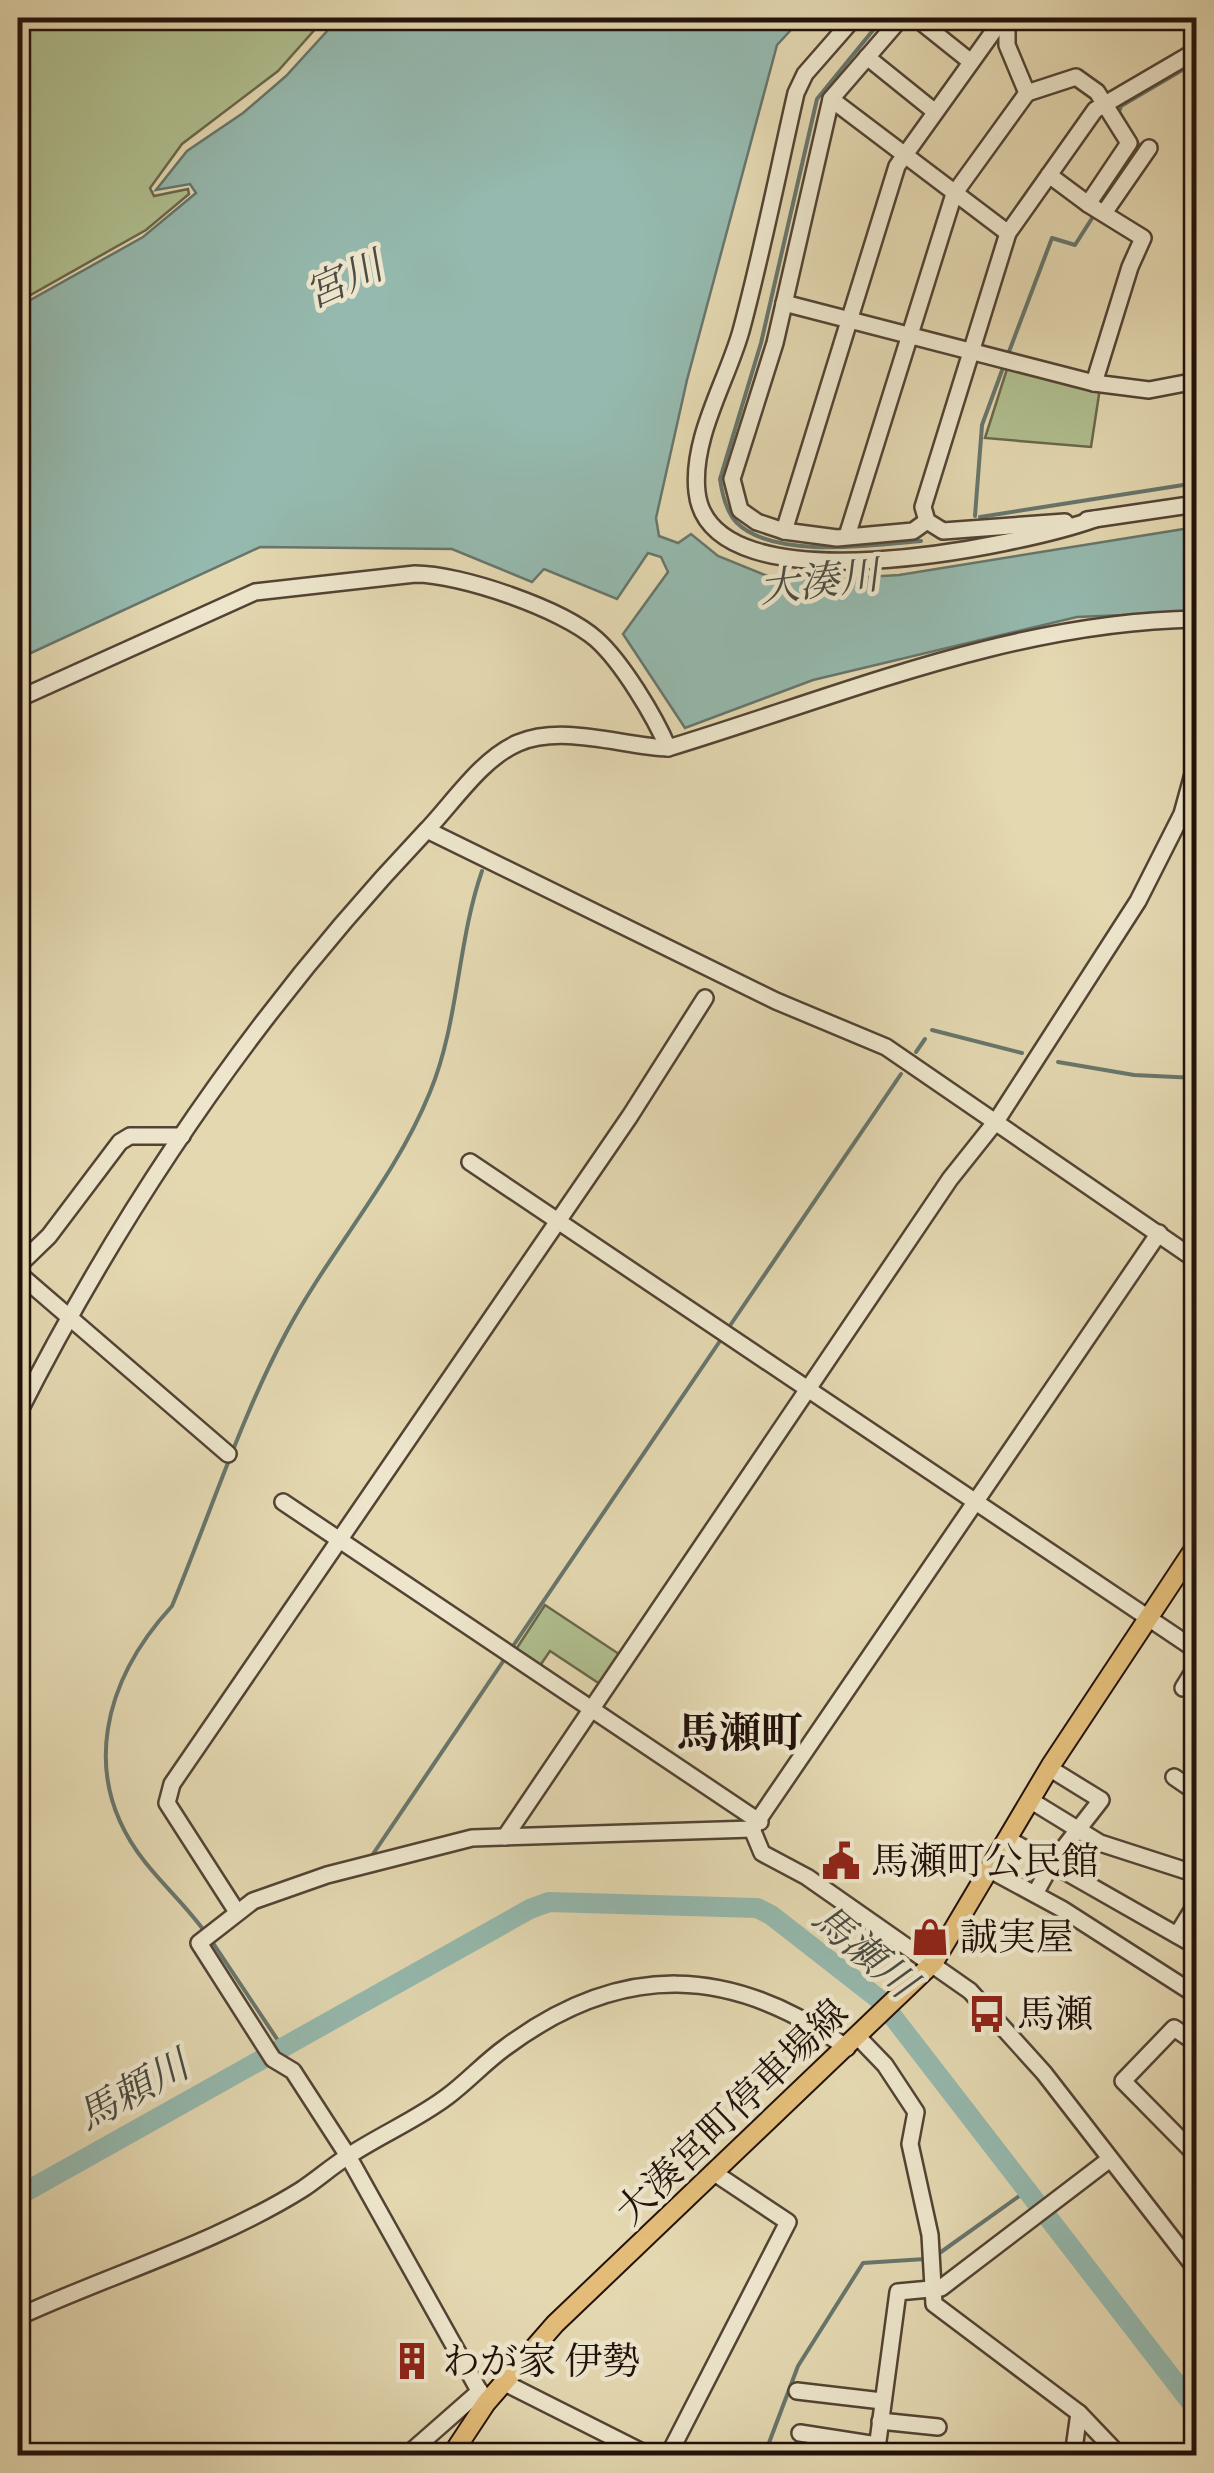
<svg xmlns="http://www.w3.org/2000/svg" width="1214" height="2473" font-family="'IM FELL French Canon','Noto Serif JP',serif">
  <rect width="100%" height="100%" fill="#e4d8b1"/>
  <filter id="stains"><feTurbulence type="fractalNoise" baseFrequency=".002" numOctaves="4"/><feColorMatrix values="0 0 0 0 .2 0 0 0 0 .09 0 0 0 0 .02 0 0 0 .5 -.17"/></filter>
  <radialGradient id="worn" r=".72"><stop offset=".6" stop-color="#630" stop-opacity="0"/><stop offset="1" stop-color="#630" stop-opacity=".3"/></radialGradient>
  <g fill="#b0bf8f" stroke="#6a684c" stroke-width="2.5">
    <polygon points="18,18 325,18 278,71 182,144 150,188 154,196 188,189 189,194 146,230 18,302"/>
    <polygon points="1007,369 1100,388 1091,447 985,438"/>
    <polygon points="545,1605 622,1656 603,1686 550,1651 537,1670 513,1654"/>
  </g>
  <polygon fill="#95b9ae" stroke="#67766c" stroke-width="2.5" points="339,18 802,18 777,45 687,380 656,518 659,536 678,543 691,534 718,556 770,577 816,580 899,575 1196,527 1196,612 1077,617 813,680 685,728 623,634 668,572 661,557 648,553 617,599 544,569 532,582 452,549 260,547 18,659 18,307 143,237 196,193 190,184 156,190 187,151 243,113 286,76"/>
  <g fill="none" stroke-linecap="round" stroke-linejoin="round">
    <g stroke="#67766c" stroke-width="4">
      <path d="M883 18 817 99 761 343 720 479C722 493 726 511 736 522 773 560 875 545 921 541"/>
      <polyline points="1101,203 1140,147 1119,112 1121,106 1196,62"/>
      <polyline points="1007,357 1052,238 1075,245 1096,212"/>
      <polyline points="975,516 982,425 1004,365"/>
      <polyline points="980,517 1196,483"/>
      <polyline points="932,1030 1022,1053"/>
      <polyline points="916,1052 925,1039"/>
      <polyline points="1058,1062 1134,1075 1196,1078"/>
      <polyline points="727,1330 901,1074"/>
      <polyline points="511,1649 722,1338"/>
      <polyline points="371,1857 506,1657"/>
      <path d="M205 1932C187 1907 164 1886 145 1862 77 1776 105 1679 172 1606 209 1517 241 1417 286 1333 330 1250 395 1179 430 1092 459 1022 457 943 482 871"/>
      <polyline points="211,1940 283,2048"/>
      <polyline points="934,2257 1029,2189"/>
      <polyline points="764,2456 798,2366 863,2263 925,2259"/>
    </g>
    <polyline stroke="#95b9ae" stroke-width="20" points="18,2196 530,1909 549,1902 757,1908 771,1915 880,2000 1196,2409"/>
    <g stroke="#534334" stroke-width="20">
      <g id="minor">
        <path d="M854 18 805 74 796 93C778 172 762 253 741 331 727 381 691 438 697 492 710 612 1022 545 1095 519"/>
        <polyline points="901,18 831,99 775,343 732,479 740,510 757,522 784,531 837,538 913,531 927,521"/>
        <polyline points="916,18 971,62"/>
        <polyline points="1007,18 1007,45 1027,93 1076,77 1097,92 1129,143 1088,204 1143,238 1130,267 1094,383 1149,390 1196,381"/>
        <polyline points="1185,18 1196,31"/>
        <polyline points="867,57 934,111"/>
        <polyline points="831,99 1008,233"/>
        <polyline points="1049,175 1088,204"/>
        <polyline points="1104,213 1149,148"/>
        <polyline points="784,303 1094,383"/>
        <polyline points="1087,520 1196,504"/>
        <polyline points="1065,522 943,531 927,521 923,507 1008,233 1095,110 1196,51"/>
        <polyline points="784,531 897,166 1003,18"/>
        <polyline points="847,536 954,194 1027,93"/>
        <path d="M18 699 255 592 415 574C461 574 562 609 596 639 622 662 655 717 668 748 842 695 1012 622 1196 619"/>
        <polyline points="427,830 776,1001 886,1047 1196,1260"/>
        <polyline points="470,1162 1196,1650"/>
        <polyline points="18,1266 49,1236 120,1142 130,1136 182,1136"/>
        <polyline points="18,1273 228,1454"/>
        <path d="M18 1414C126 1201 261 1005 425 832 453 803 481 759 518 743 563 724 622 746 668 748"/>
        <polyline points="283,1502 760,1822"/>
        <polyline points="1183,1688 1196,1667"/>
        <polyline points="1174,1777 1193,1790"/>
        <polyline points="1030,1800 1100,1843 1196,1874"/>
        <polyline points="752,1829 762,1853 807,1877 970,1991 1044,2073 1196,2269"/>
        <polyline points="505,1837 950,1179 997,1120 1138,901 1182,814 1196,763"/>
        <polyline points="1008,1839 1196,1946"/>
        <polyline points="990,1870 1062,1909 1196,1995"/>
        <polyline points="1035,1894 1052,1863 1101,1800 1049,1768"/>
        <polyline points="237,1912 167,1803 172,1784 630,1116 705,998"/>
        <polyline points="1177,1935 1196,1904"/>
        <polyline points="858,2037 885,2065 916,2112 910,2144 930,2235 934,2304 1079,2413 1120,2456"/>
        <polyline points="1196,2043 1174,2028 1123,2081 1196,2155"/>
        <path d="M18 2317C109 2275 216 2243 301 2190 318 2179 333 2165 350 2155 382 2134 418 2119 448 2096 468 2081 485 2062 506 2047 622 1961 732 1965 847 2048"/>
        <polyline points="503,2382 650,2456"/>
        <polyline points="797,2391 882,2401"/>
        <polyline points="486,2403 348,2156 293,2071 273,2059 199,1943 253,1901 327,1875 472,1838 752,1829 1159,1233"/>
        <polyline points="880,2421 938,2427"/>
        <polyline points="800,2433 877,2445"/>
        <polyline points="406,2456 480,2391"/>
        <polyline points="668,2456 788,2222 716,2174"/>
        <polyline points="876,2456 898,2292 941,2288 1110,2159"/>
        <polyline points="1073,2456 1079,2413"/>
      </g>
    </g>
    <g stroke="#23110a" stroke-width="22">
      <polyline id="major" points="451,2456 486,2403 555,2324 934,1962 1051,1765 1196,1546"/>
    </g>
    <use href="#minor" stroke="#ede6cc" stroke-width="15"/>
    <use href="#major" stroke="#e2bc78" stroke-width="18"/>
  </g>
  <defs>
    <g id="civic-bare" transform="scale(3)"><path d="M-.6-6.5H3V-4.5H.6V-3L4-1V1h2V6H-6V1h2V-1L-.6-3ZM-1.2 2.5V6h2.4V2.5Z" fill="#8f2418" stroke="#ede6cc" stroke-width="2.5" paint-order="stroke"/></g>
    <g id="shop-bare" transform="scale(3)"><path d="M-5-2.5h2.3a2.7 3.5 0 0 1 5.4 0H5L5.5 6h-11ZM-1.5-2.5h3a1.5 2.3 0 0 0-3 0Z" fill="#8f2418" stroke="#ede6cc" stroke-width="2.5" paint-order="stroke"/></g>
    <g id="bus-bare" transform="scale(3)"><path d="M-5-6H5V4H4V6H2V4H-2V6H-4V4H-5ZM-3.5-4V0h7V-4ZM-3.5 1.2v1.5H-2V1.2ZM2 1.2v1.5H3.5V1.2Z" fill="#8f2418" stroke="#ede6cc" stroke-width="2.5" paint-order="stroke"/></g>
    <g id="building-bare" transform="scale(3)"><path d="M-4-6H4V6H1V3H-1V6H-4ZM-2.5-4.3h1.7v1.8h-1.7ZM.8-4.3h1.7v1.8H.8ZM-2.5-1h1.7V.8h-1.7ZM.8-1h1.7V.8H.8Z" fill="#8f2418" stroke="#ede6cc" stroke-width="2.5" paint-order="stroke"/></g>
  </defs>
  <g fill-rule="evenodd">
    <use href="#civic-bare" x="841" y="1861"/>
    <use href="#shop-bare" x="930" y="1937"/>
    <use href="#bus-bare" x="987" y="2014"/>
    <use href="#building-bare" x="412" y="2361"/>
  </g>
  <g text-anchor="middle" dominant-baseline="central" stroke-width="9" stroke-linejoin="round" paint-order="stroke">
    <g font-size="38" fill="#23110a" stroke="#ede6cc" text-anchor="start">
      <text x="871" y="1861">馬瀬町公民館</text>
      <text x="960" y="1937">誠実屋</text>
      <text x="1017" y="2014">馬瀬</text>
      <text x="442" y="2361">わが家 伊勢</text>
    </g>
    <g font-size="38" fill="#23110a" stroke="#ede6cc">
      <text transform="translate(732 2112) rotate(-44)">大湊宮町停車場線</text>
    </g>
    <g font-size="40" font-style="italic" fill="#4b4c43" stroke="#ede6cc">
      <text transform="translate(344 280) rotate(-24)">宮川</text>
      <text transform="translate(819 582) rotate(-7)">大湊川</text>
      <text transform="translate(864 1951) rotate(40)">馬瀬川</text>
      <text transform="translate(133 2091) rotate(-29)">馬頼川</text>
    </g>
    <g font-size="42" font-weight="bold" fill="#23110a" stroke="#ede6cc">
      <text x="740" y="1733">馬瀬町</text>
    </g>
  </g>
  <rect width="1214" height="2473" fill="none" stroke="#e4d8b1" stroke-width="60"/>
  <rect x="20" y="20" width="1174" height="2433" fill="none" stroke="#23110a" stroke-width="5"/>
  <rect x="30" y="30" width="1154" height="2413" fill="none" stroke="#23110a" stroke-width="2.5"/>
  <rect width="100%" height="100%" filter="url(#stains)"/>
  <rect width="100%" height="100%" fill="url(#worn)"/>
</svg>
